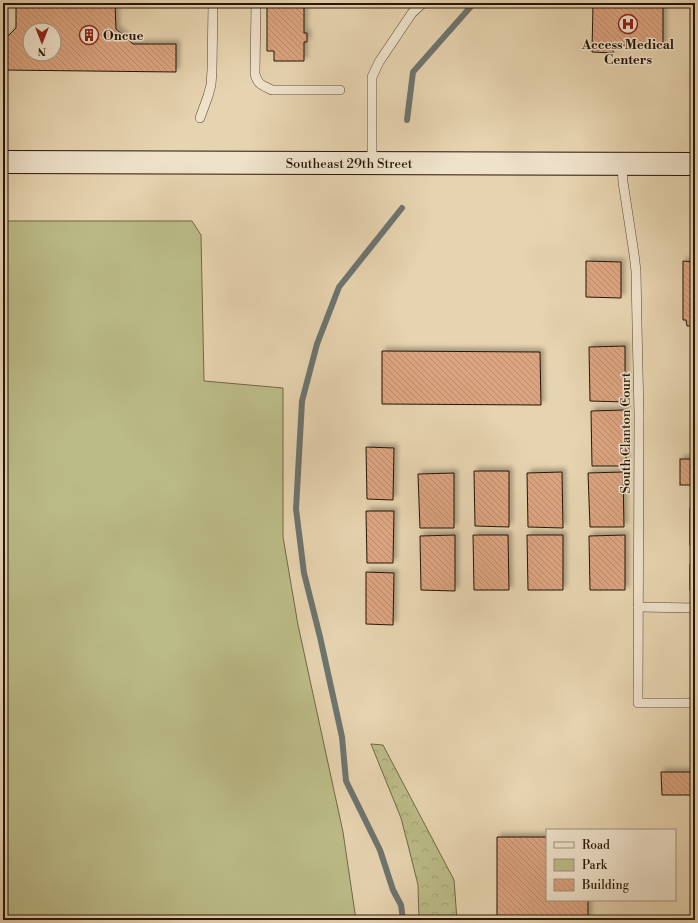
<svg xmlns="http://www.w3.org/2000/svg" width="698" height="923" viewBox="0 0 698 923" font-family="'Libre Bodoni',serif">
	<defs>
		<pattern id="forest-crowns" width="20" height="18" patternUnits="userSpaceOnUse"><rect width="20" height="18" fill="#bbbb87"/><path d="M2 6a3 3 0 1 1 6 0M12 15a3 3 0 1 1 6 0" fill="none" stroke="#a1a073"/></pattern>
		<pattern id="building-back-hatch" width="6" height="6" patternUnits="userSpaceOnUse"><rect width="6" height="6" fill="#dba480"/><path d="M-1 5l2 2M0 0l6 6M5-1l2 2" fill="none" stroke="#bc8c6d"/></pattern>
		<filter id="shadow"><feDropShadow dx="3.5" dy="-3.5" stdDeviation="2" flood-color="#0004"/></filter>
	</defs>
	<rect width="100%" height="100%" fill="#e6d3af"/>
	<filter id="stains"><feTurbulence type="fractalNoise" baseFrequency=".005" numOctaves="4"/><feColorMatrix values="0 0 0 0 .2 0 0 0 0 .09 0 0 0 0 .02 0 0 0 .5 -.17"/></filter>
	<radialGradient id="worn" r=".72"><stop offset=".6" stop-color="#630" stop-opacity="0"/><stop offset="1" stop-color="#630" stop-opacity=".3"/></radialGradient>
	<path fill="#bbbb87" stroke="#706846" d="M3,221H192L201,235L204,381L283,388V537L298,625L343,832L356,920H3Z"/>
	<path fill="url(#forest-crowns)" stroke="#706846" d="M371,744L383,745L454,880L457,920H419L418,885L408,845L401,818Z"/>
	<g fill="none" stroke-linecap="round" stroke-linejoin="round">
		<g stroke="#6d746f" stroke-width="6">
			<path d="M407,120L413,72L474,3"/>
			<path d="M402,208L339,287L317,344L302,401L296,509L304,573L320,637L342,737L346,781L380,850L393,890L401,905L403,920"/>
		</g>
	</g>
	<g fill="url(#building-back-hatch)" stroke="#261504" fill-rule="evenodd" filter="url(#shadow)">
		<path d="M16,3H115L116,29L133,44H176V72L3,70V41L16,28ZM30,30H54V54H30Z"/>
		<path d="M267,3H304V33H307V42H304V61H274V51H267Z"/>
		<path d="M593,3H663V46L613,45V53L592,52Z"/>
		<path d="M586,261L621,262V298L586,297Z"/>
		<path d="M683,261L695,262V326H687L686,320H683Z"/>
		<path d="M625,346V402L590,401L589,347Z"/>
		<path d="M382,351L540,352L541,405L382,404Z"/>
		<path d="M626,410V466H592L591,411Z"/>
		<path d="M366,447L394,448L393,500L367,499Z"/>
		<rect x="680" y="459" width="15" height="26"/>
		<path d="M474,471H509V527L475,526Z"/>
		<path d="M562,472L563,528L528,527L527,473Z"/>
		<path d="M623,472L624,527H590L588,473Z"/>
		<path d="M454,473V528H420L418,474Z"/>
		<rect x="690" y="508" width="5" height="37"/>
		<path d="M366,511H394L393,563H367Z"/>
		<path d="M455,535V591L421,590L420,536Z"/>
		<path d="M473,535H508L509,590H474Z"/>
		<path d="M527,535H563V590H528Z"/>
		<path d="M625,535V590H590L589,536Z"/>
		<rect x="690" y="565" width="5" height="25"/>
		<path d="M366,572L394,573L393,625L366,624Z"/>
		<path d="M661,772H695V795H662Z"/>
		<path d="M497,837H547V900H588V920H497Z"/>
	</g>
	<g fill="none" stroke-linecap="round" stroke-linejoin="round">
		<g stroke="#56442f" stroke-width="10">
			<g id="service">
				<path d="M256,3L255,74C258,85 262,85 272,90H340"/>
				<path d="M200,118L208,96L211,85L212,70L213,3"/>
				<path d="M372,163V77L379,62L412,13L423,3"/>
				<path d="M622,164L623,182L634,254L636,271L637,324L639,415L638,703H695"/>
				<path d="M638,607L695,608"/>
			</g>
		</g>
		<g stroke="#261504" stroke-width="24">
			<path id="secondary" d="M3,162L695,164"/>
		</g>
		<use href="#service" stroke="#efe2cb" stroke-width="9"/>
		<use href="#secondary" stroke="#efe2cb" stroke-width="22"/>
	</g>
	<defs>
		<g id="hospital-ring" transform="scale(1)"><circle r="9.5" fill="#efe2cb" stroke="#8f2418" stroke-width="1.5"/><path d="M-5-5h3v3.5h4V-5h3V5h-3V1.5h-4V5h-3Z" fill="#8f2418"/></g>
		<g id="building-ring" transform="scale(1)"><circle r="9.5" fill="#efe2cb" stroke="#8f2418" stroke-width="1.5"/><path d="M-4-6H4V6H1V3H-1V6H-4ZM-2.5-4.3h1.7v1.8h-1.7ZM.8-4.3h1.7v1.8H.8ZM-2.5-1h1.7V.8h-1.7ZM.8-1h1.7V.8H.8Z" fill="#8f2418"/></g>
	</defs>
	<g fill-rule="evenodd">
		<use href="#hospital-ring" x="628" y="24"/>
		<use href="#building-ring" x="89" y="35"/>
	</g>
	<g text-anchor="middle" stroke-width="3" stroke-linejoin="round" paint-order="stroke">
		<g font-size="13" font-weight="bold" fill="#261504" stroke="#efe2cb" text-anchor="start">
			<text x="103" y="40">Oncue</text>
			<text x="628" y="49" text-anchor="middle">Access Medical<tspan x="628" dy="15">Centers</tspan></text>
		</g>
		<g font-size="13" fill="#261504" stroke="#efe2cb">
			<text x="349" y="168">Southeast 29th Street</text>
			<text transform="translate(625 433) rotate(-90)" y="5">South Clanton Court</text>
		</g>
	</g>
	<rect width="698" height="923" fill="none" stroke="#e6d3af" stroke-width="16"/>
	<rect x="4" y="4" width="690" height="915" fill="none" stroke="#261504" stroke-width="2"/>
	<rect x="8" y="8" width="682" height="907" fill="none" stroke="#261504"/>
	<rect x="546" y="829" width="130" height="72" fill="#efe2cb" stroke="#9f907b"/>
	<rect x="554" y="842" width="20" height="6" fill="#efe2cb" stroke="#9f907b"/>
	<text x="582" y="849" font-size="12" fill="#261504">Road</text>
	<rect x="554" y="859" width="20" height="12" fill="#bbbb87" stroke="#9f907b"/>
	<text x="582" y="869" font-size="12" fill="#261504">Park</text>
	<rect x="554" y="879" width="20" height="12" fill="url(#building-back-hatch)" stroke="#9f907b"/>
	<text x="582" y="889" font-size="12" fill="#261504">Building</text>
	<g transform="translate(42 42) rotate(180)"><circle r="19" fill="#efe2cb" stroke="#9f907b"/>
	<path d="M0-3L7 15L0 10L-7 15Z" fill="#8f2418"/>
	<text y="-6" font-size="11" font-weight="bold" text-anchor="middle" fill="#261504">N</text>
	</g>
	<rect width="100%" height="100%" filter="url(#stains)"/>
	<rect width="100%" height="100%" fill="url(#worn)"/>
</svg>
